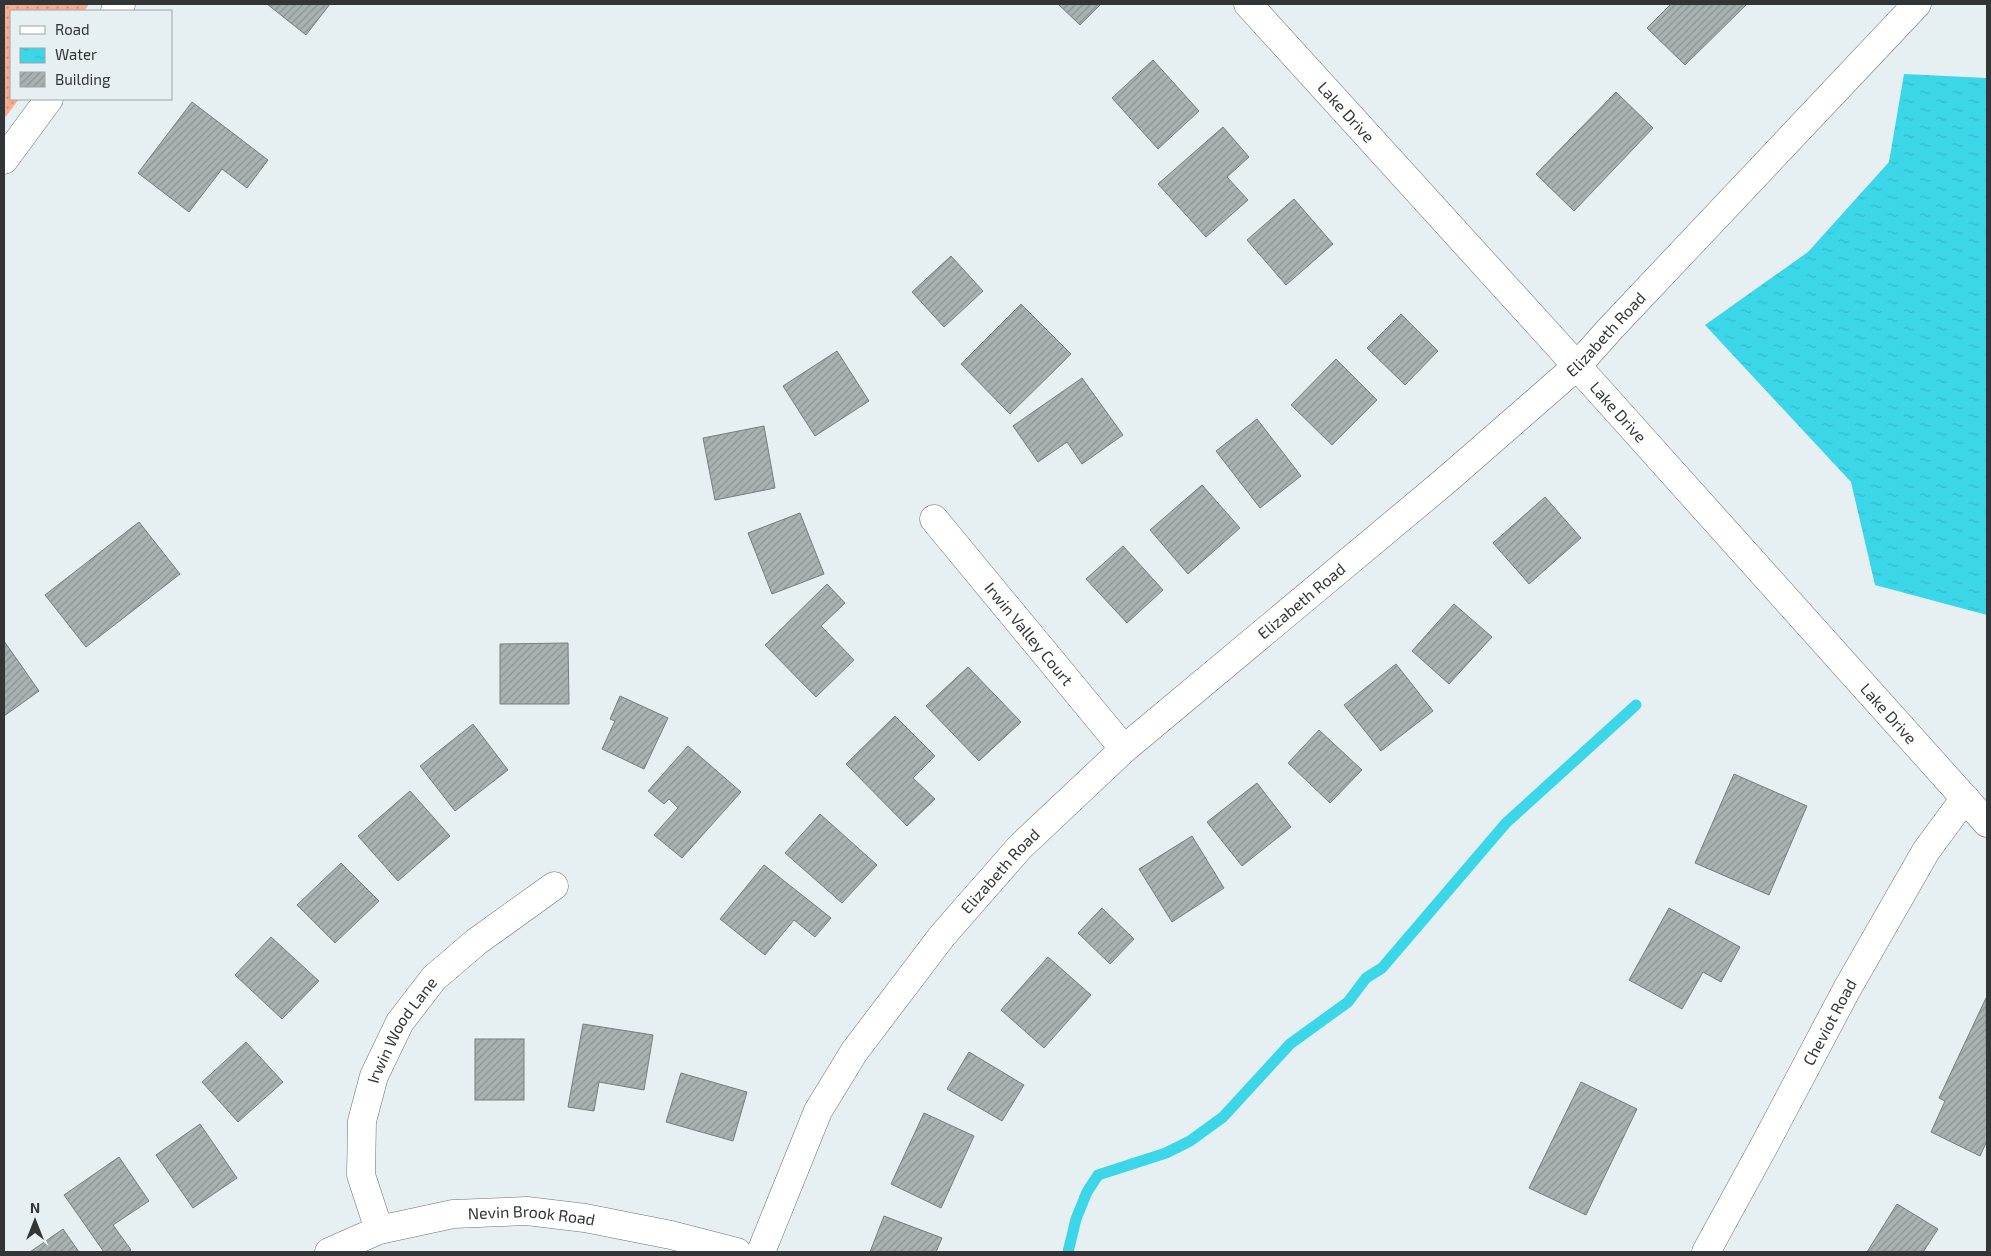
<svg xmlns="http://www.w3.org/2000/svg" width="1991" height="1256" viewBox="0 0 1991 1256" font-family="'Exo 2',sans-serif">
	<defs>
		<pattern id="park-dots" width="8" height="8" patternUnits="userSpaceOnUse" patternTransform="scale(1.25)"><rect width="8" height="8" fill="#f9ac90"/><path d="M2 2h.1M6 6h.1" fill="none" stroke="#ca8d76" stroke-width="1.8" stroke-linecap="round"/></pattern>
		<pattern id="water-ripples" width="26" height="14" patternUnits="userSpaceOnUse" patternTransform="scale(1.25)"><rect width="26" height="14" fill="#3bd7e9"/><path d="M2 4q2-2 4 0t4 0M15 11q2-2 4 0t4 0" fill="none" stroke="#34b9c8"/></pattern>
		<pattern id="building-hatch" width="6" height="6" patternUnits="userSpaceOnUse" patternTransform="scale(1.25)"><rect width="6" height="6" fill="#a9b2b3"/><path d="M-1 1l2-2M0 6l6-6M5 7l2-2" fill="none" stroke="#8a9292"/></pattern>
	</defs>
	<rect width="100%" height="100%" fill="#e6eff1"/>
	<path fill="url(#park-dots)" d="M4,4H89L84,11H11V99H19L4,119Z"/>
	<path fill="url(#water-ripples)" d="M1904,74L1987,78V615L1875,585L1851,482L1705,325L1808,252L1889,162Z"/>
	<g fill="none" stroke-linecap="round" stroke-linejoin="round">
		<path stroke="#3bd7e9" stroke-width="11" d="M1068,1252L1076,1219L1087,1192L1098,1175L1166,1153L1190,1141L1223,1117L1290,1044L1348,1002L1366,978L1382,968L1506,823L1636,705"/>
	</g>
	<g fill="url(#building-hatch)" stroke="#767e7f">
		<path d="M267,4H330L306,35Z"/>
		<path d="M1058,4H1101L1080,25Z"/>
		<path d="M1671,4H1747L1685,65L1647,28Z"/>
		<path d="M1153,60L1199,111L1158,149L1112,98Z"/>
		<path d="M1616,92L1653,128L1574,211L1536,174Z"/>
		<path d="M192,102L268,160L247,188L222,169L189,212L138,173Z"/>
		<path d="M1223,127L1249,157L1227,177L1248,200L1206,237L1158,184Z"/>
		<path d="M1294,199L1333,244L1286,285L1247,240Z"/>
		<path d="M951,256L983,291L944,327L912,292Z"/>
		<path d="M1021,304L1071,354L1010,414L961,364Z"/>
		<path d="M1401,314L1438,351L1405,385L1367,348Z"/>
		<path d="M837,351L869,401L815,436L783,386Z"/>
		<path d="M1336,359L1377,400L1332,445L1291,405Z"/>
		<path d="M1082,378L1123,435L1082,464L1067,442L1038,462L1013,426Z"/>
		<path d="M1257,419L1301,476L1260,508L1216,451Z"/>
		<path d="M764,426L775,488L715,500L703,438Z"/>
		<path d="M1202,485L1240,528L1188,574L1150,530Z"/>
		<path d="M1545,497L1581,538L1529,584L1493,543Z"/>
		<path d="M800,513L824,574L772,594L748,533Z"/>
		<path d="M139,522L180,574L86,647L45,595Z"/>
		<path d="M1123,546L1163,590L1127,623L1086,579Z"/>
		<path d="M827,584L845,603L821,626L854,660L816,697L765,645Z"/>
		<path d="M1454,604L1492,637L1449,684L1412,651Z"/>
		<path d="M4,641L39,691L4,716Z"/>
		<path d="M568,643L569,704H500V644Z"/>
		<path d="M1396,664L1433,711L1381,751L1344,705Z"/>
		<path d="M968,667L1021,722L979,761L926,706Z"/>
		<path d="M620,696L668,718L644,769L602,749L615,721L610,719Z"/>
		<path d="M895,716L935,756L913,778L935,799L907,826L846,764Z"/>
		<path d="M473,724L508,770L455,811L420,766Z"/>
		<path d="M1319,730L1362,770L1330,803L1288,763Z"/>
		<path d="M688,746L741,792L682,858L654,835L678,808L669,799L664,804L648,791Z"/>
		<path d="M1734,774L1807,806L1769,895L1695,863Z"/>
		<path d="M1257,783L1291,827L1242,866L1207,822Z"/>
		<path d="M410,791L450,836L398,881L358,836Z"/>
		<path d="M820,814L877,865L842,903L785,853Z"/>
		<path d="M1192,836L1224,888L1172,922L1139,869Z"/>
		<path d="M341,863L379,901L335,943L297,905Z"/>
		<path d="M764,865L831,918L815,937L794,920L765,955L720,919Z"/>
		<path d="M1102,908L1134,939L1110,964L1078,933Z"/>
		<path d="M1669,908L1740,947L1721,982L1703,972L1682,1009L1629,980Z"/>
		<path d="M271,937L319,981L282,1019L235,975Z"/>
		<path d="M1048,957L1091,995L1044,1048L1001,1010Z"/>
		<path d="M1986,998L1987,1141L1980,1156L1931,1132L1945,1101L1939,1098Z"/>
		<path d="M583,1024L653,1035L644,1090L599,1082L594,1111L568,1107Z"/>
		<rect x="475" y="1039" width="49" height="61"/>
		<path d="M246,1042L283,1082L238,1122L202,1082Z"/>
		<path d="M969,1052L1024,1085L1002,1121L947,1089Z"/>
		<path d="M681,1073L747,1092L733,1141L666,1122Z"/>
		<path d="M1581,1082L1637,1109L1586,1215L1529,1188Z"/>
		<path d="M924,1113L974,1136L941,1208L891,1184Z"/>
		<path d="M200,1124L237,1178L193,1208L156,1155Z"/>
		<path d="M119,1157L149,1201L113,1225L131,1250L128,1252H104L64,1195Z"/>
		<path d="M1897,1204L1938,1229L1923,1252H1867Z"/>
		<path d="M884,1216L942,1238L936,1252H870Z"/>
		<path d="M63,1229L79,1252H30Z"/>
	</g>
	<g fill="none" stroke-linecap="round" stroke-linejoin="round">
		<g stroke="#6a7273" stroke-width="29">
			<g id="minor">
				<path id="s1" d="M1248,4L1577,366L1987,823"/>
				<path id="s2" d="M934,519L1124,749"/>
				<path id="s3" d="M379,1230L361,1175L362,1121L374,1076L400,1022L434,978L476,942L554,886"/>
				<path id="s4" d="M329,1252L379,1230L453,1214L527,1211L585,1218L671,1235L737,1252"/>
				<path id="s5" d="M761,1252L818,1111L854,1052L942,936L1020,847L1124,749L1444,482L1577,366L1610,329L1917,4"/>
				<path id="s6" d="M1706,1252L1764,1146L1847,989L1926,851L1965,798"/>
			</g>
		</g>
		<g stroke="#6a7273" stroke-width="29">
			<g id="secondary">
				<path d="M115,11L121,4"/>
				<path d="M4,160L49,99"/>
			</g>
		</g>
		<use href="#minor" stroke="#fff" stroke-width="28"/>
		<use href="#secondary" stroke="#fff" stroke-width="28"/>
	</g>
	<g text-anchor="middle" stroke-width="4.5" stroke-linejoin="round" paint-order="stroke">
		<g font-size="16" fill="#313536" stroke="#e6eff1">
			<text dy="6" stroke="none"><textPath href="#s1" startOffset="146">Lake Drive</textPath></text>
			<text dy="6" stroke="none"><textPath href="#s5" startOffset="1264">Elizabeth Road</textPath></text>
			<text dy="6" stroke="none"><textPath href="#s1" startOffset="551">Lake Drive</textPath></text>
			<text dy="6" stroke="none"><textPath href="#s5" startOffset="859">Elizabeth Road</textPath></text>
			<text dy="6" stroke="none"><textPath href="#s2" startOffset="149">Irwin Valley Court</textPath></text>
			<text dy="6" stroke="none"><textPath href="#s1" startOffset="956">Lake Drive</textPath></text>
			<text dy="6" stroke="none"><textPath href="#s5" startOffset="454">Elizabeth Road</textPath></text>
			<text dy="6" stroke="none"><textPath href="#s6" startOffset="261">Cheviot Road</textPath></text>
			<text dy="6" stroke="none"><textPath href="#s3" startOffset="212">Irwin Wood Lane</textPath></text>
			<text dy="6" stroke="none"><textPath href="#s4" startOffset="209">Nevin Brook Road</textPath></text>
		</g>
	</g>
	<rect width="1991" height="1256" fill="none" stroke="#313536" stroke-width="10"/>
	<rect x="10" y="10" width="162" height="90" fill="#e6eff1" stroke="#9ea5a6"/>
	<rect x="20" y="26" width="25" height="8" fill="#ffffff" stroke="#9ea5a6"/>
	<text x="55" y="35" font-size="15" fill="#313536">Road</text>
	<rect x="20" y="48" width="25" height="15" fill="url(#water-ripples)" stroke="#9ea5a6"/>
	<text x="55" y="60" font-size="15" fill="#313536">Water</text>
	<rect x="20" y="72" width="25" height="15" fill="url(#building-hatch)" stroke="#9ea5a6"/>
	<text x="55" y="85" font-size="15" fill="#313536">Building</text>
	<g transform="translate(35 1221)" stroke="#e6eff1" stroke-width="4" paint-order="stroke">
	<path d="M0-4L9 19L0 12L-9 19Z" fill="#313536"/>
	<text y="-8" font-size="14" font-weight="bold" text-anchor="middle" fill="#313536">N</text>
	</g>
</svg>
